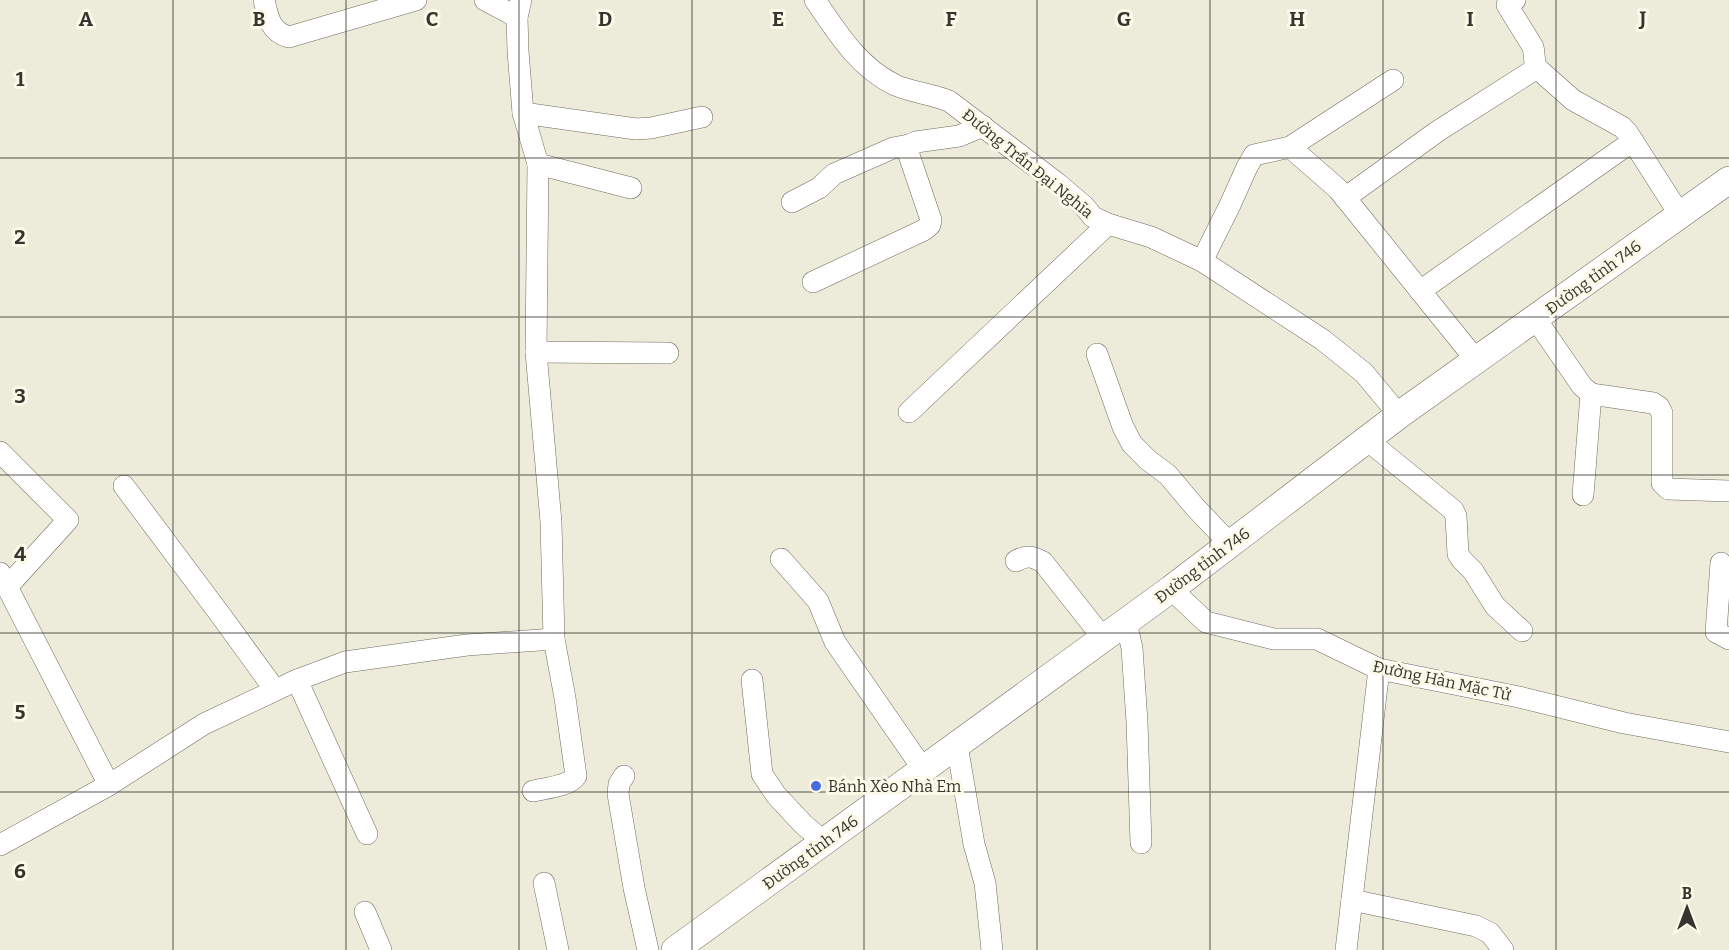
<svg xmlns="http://www.w3.org/2000/svg" width="1729" height="950" viewBox="0 0 1729 950" font-family="Bitter,serif">
	<rect width="100%" height="100%" fill="#edecda"/>
	<g fill="none" stroke-linecap="round" stroke-linejoin="round">
		<g stroke="#6e6c5d" stroke-width="22">
			<g id="minor">
				<path d="M264,0C268,17 270,32 289,37L416,0"/>
				<path d="M485,0L517,17"/>
				<path d="M521,0L517,17L518,51L523,113L538,164L631,188"/>
				<path d="M815,0C837,32 858,67 895,85C911,92 931,94 949,101L1057,183L1084,206L1093,217L1108,224L1151,237L1202,261L1323,340L1364,373L1399,415"/>
				<path d="M1515,0L1507,5L1533,47C1535,54 1533,61 1537,68L1573,100L1622,127L1627,132L1680,215"/>
				<path d="M523,113L636,129L651,128L702,117"/>
				<path d="M1290,147L1338,189L1476,360"/>
				<path d="M1345,198L1438,131L1537,68"/>
				<path d="M792,202L819,188L834,174L893,148L909,145L916,142L959,136L983,126"/>
				<path d="M1202,261L1230,205L1247,167L1254,155L1290,147L1393,80"/>
				<path d="M813,282L924,230L930,225L931,220L909,155V145"/>
				<path d="M1420,291L1633,141"/>
				<path d="M1535,318L1582,386L1591,394L1653,403L1659,407L1662,413V483L1668,489L1729,491"/>
				<path d="M536,352L668,353"/>
				<path d="M1097,354L1123,427L1132,444L1148,460L1168,475L1194,506L1230,544"/>
				<path d="M909,412L1108,224"/>
				<path d="M1367,440L1453,510L1456,516L1458,554L1462,560L1473,571L1495,606L1522,631"/>
				<path d="M0,452L68,520L7,587"/>
				<path d="M124,486L222,617L275,690"/>
				<path d="M1583,495L1591,394"/>
				<path d="M781,559L818,601L835,642L923,769"/>
				<path d="M1016,561C1026,555 1032,556 1043,562L1103,638"/>
				<path d="M1721,563L1716,632L1729,639"/>
				<path d="M0,573L109,785L0,845"/>
				<path d="M1171,589L1206,622L1274,639H1317L1379,669L1519,697L1624,723L1729,742"/>
				<path d="M1126,622L1132,648L1137,722L1141,843"/>
				<path d="M297,680L367,834"/>
				<path d="M752,680L762,774L776,795L803,824L824,842"/>
				<path d="M957,745L974,844L985,883L992,950"/>
				<path d="M624,776L619,784L618,794L634,888L648,950"/>
				<path d="M109,785L204,724L297,680L345,662L467,645L554,639"/>
				<path d="M533,791C545,788 568,787 576,776L565,698L554,639L551,522L536,352L538,164"/>
				<path d="M544,883L558,950"/>
				<path d="M1352,900L1476,926L1490,933L1503,950"/>
				<path d="M365,912L381,950"/>
				<path d="M1346,950L1379,669"/>
			</g>
		</g>
		<g stroke="#6e6c5d" stroke-width="28">
			<path id="major" d="M675,950L1171,589L1399,415L1729,180"/>
		</g>
		<use href="#minor" stroke="#fff" stroke-width="21"/>
		<use href="#major" stroke="#fff" stroke-width="27"/>
	</g>
	<path fill="none" stroke="#35342e" stroke-width="1.5" stroke-opacity="0.55" d="M173,0V950M346,0V950M519,0V950M692,0V950M864,0V950M1037,0V950M1210,0V950M1383,0V950M1556,0V950M0,158H1729M0,317H1729M0,475H1729M0,633H1729M0,792H1729"/>
	<circle fill="#466cde" stroke="#fbf9e7" stroke-width="2" cx="816" cy="786" r="6"/>
	<g text-anchor="middle" stroke-width="6" stroke-linejoin="round" paint-order="stroke">
		<g font-size="16" fill="#35342e" stroke="#fbf9e7">
			<text transform="translate(1028 163) rotate(39)" y="6">Đường Trần Đại Nghĩa</text>
			<text transform="translate(1593 277) rotate(-36)" y="6">Đường tỉnh 746</text>
			<text transform="translate(1202 565) rotate(-37)" y="6">Đường tỉnh 746</text>
			<text transform="translate(1442 680) rotate(12)" y="6">Đường Hàn Mặc Tử</text>
			<text transform="translate(810 852) rotate(-36)" y="6">Đường tỉnh 746</text>
		</g>
		<g font-size="16" fill="#35342e" stroke="#fbf9e7" text-anchor="start">
			<text x="828" y="792">Bánh Xèo Nhà Em</text>
		</g>
	</g>
	<g font-size="20" text-anchor="middle" font-weight="bold" fill="#35342e" stroke="#fbf9e7" stroke-width="6" stroke-linejoin="round" paint-order="stroke">
		<text x="86" y="26">A</text>
		<text x="259" y="26">B</text>
		<text x="432" y="26">C</text>
		<text x="605" y="26">D</text>
		<text x="778" y="26">E</text>
		<text x="951" y="26">F</text>
		<text x="1124" y="26">G</text>
		<text x="1297" y="26">H</text>
		<text x="1470" y="26">I</text>
		<text x="1643" y="26">J</text>
		<text x="20" y="86">1</text>
		<text x="20" y="244">2</text>
		<text x="20" y="403">3</text>
		<text x="20" y="561">4</text>
		<text x="20" y="719">5</text>
		<text x="20" y="878">6</text>
	</g>
	<g transform="translate(1687 908)" stroke="#fbf9e7" stroke-width="4.5" paint-order="stroke">
	<path d="M0-4.5L10 22L0 15L-10 22Z" fill="#35342e"/>
	<text y="-9" font-size="16" font-weight="bold" text-anchor="middle" fill="#35342e">B</text>
	</g>
</svg>
